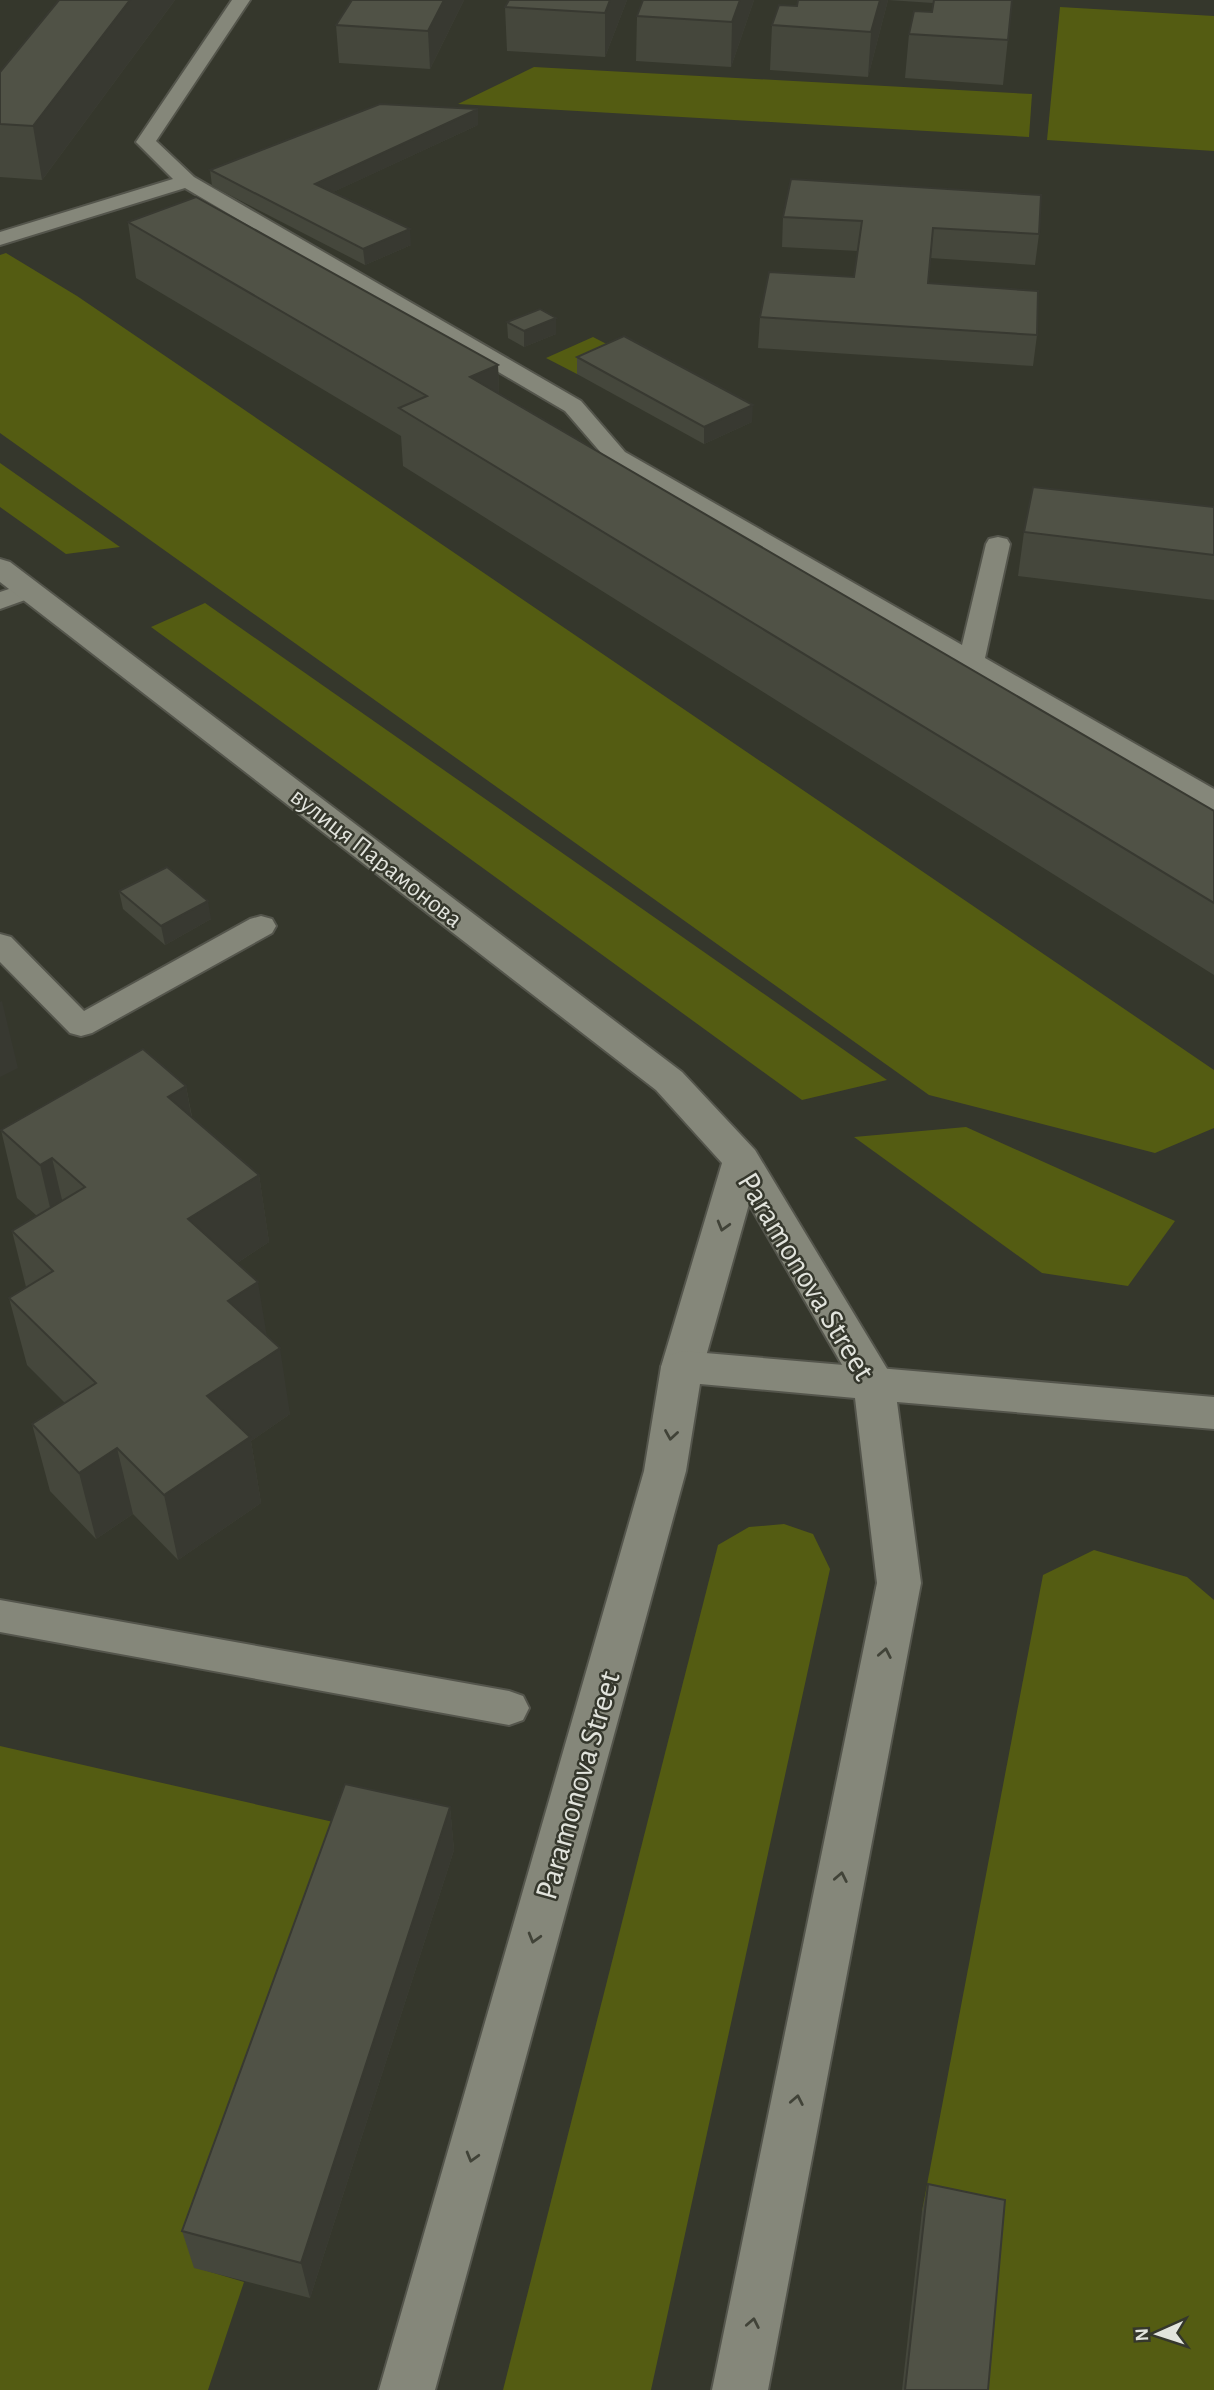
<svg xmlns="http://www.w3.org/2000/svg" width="1214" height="2390" viewBox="0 0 1214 2390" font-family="'Alegreya Sans',sans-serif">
	<rect width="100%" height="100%" fill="#35372c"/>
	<g fill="#545c12">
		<path d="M1060,7L1214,16V151L1047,140Z"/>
		<path d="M534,67L1032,94L1029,137L458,104Z"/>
		<path d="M6,253L77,296L1214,1070V1128L1155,1153L929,1095L0,433V255Z"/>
		<path d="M593,337L624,353L577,374L546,358Z"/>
		<path d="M0,463L120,547L66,554L0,507Z"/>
		<path d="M205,603L887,1080L802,1100L151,627Z"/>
		<path d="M966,1127L1175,1221L1128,1286L1042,1273L854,1137Z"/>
		<path d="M784,1524L813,1534L830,1569L651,2390H503L718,1545L749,1527Z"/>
		<path d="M1094,1550L1187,1577L1214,1600V2390H982L922,2211L1043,1575Z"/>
		<path d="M0,1746L351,1826L194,2267L244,2282L208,2390H0Z"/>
	</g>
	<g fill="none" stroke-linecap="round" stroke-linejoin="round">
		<g stroke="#54554c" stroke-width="4">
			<g id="lane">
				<path d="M232,0H250L156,141L194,177L581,401L625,452L962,645L986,544L989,539L998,537L1007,539L1010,544L985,658L1214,789V810L1204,807L609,462L565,411L185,188L0,245V232L173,179L136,142Z"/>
				<path d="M30,582L39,585L43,590L39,595L0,609V592Z"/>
				<path d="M261,916L272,919L276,926L272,933L92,1033L81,1036L70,1033L0,962V934L11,937L84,1011L250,919Z"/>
				<path d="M0,1600L509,1691L523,1696L529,1708L523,1720L509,1725L0,1632Z"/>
			</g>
		</g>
		<g stroke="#54554c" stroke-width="4">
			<path id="street" d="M0,559L10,562L682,1072L755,1150L889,1372L895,1383L889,1394L874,1399L859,1394L749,1204L703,1367L697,1378L682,1383L667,1378L661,1367L722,1163L656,1090L0,582Z"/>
		</g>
		<g stroke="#54554c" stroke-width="4">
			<path id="secondary" d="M682,1351L1214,1397V1429L897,1402L921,1583L768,2390H712L877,1583L855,1398L700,1384L686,1471L435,2390H379L644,1471L661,1367L667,1356Z"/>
		</g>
		<use href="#lane" fill="#85877a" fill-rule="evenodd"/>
		<use href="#street" fill="#85877a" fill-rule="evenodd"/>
		<use href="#secondary" fill="#85877a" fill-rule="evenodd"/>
	</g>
	<g fill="#45473c">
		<path d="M59,0H175L42,180L0,177V72Z"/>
		<path d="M464,0L430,69L339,63L336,25Z"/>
		<path d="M509,0H627L605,57L507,51L505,7Z"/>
		<path d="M754,0L731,67L636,61L637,16Z"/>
		<path d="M798,0H1012L1003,85L905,78L909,34L932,12L933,3L888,0L868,77L770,70L772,25L797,6Z"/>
		<path d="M478,125L333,192L411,245L365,265L212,186L210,170Z"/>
		<path d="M791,179L1039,234L1035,265L930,258L928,283L1037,335L1033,366L758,348L760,317L854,277L858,251L782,247L783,217Z"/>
		<path d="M128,222L498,365L499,394L1214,811V975L403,466L401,436L136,278Z"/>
		<path d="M556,318V334L524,347L508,338L507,322Z"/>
		<path d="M577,357L752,422L704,444L577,374Z"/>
		<path d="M1214,507V600L1018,576L1024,532Z"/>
		<path d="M119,891L211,919L165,945L123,909Z"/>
		<path d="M186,1086L192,1117L259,1175L269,1242L237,1263L267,1336L290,1414L251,1441L261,1503L178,1560L133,1514L96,1539L50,1491L32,1424L65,1403L27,1365L9,1298L26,1287L12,1231L37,1216L17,1198L1,1130Z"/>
		<path d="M450,1807L454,1850L310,2298L194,2268L182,2231Z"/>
		<path d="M928,2184L988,2390H902L922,2211Z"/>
	</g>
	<g fill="#383931">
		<path d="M130,0H175L42,180L33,126Z"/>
		<path d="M444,0H464L430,69L428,31Z"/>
		<path d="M610,0H627L605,57V13Z"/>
		<path d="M740,0H754L731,67L732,22Z"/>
		<path d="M880,0H888L868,77L871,32Z"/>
		<path d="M478,109V125L316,200L315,184Z"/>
		<path d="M410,229L411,245L365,265L363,249Z"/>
		<path d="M556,318V334L524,347V331Z"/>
		<path d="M498,365L500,423L470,377Z"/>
		<path d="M753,405L752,422L704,444V427Z"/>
		<path d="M208,901L211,919L165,945L161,926Z"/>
		<path d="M2,1001L18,1068L0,1077V1002Z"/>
		<path d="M186,1086L198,1153L168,1097Z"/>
		<path d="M52,1158L68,1225L56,1233L40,1165Z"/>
		<path d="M259,1175L269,1242L200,1287L188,1219Z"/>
		<path d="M258,1282L269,1349L228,1301Z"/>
		<path d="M280,1348L290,1414L251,1441L261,1503L178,1560L164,1495L207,1396Z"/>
		<path d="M117,1448L133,1514L96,1539L79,1473Z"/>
		<path d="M450,1807L454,1850L310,2298L301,2263Z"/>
	</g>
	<g fill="#505246" stroke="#383931" stroke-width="2">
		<path d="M59,0H130L33,126L0,124V72Z"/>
		<path d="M352,0H444L428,31L336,25Z"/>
		<path d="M509,0H610L605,13L505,7Z"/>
		<path d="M643,0H740L732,22L637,16Z"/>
		<path d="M798,0H880L871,32L772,25L779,5L797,6Z"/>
		<path d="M934,0H1012L1008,40L909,34L914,11L932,12Z"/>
		<path d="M380,104L478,109L315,184L410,229L363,249L210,170Z"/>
		<path d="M791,179L1041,195L1039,234L933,228L928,283L1038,291L1037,335L760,317L769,272L854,277L862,221L783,217Z"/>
		<path d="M196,197L498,365L470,377L1214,811V903L399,408L427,396L128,222Z"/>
		<path d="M540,309L556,318L524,331L507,322Z"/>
		<path d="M624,336L753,405L704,427L577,357Z"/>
		<path d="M1033,487L1214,507V555L1024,532Z"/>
		<path d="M167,867L208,901L161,926L119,891Z"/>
		<path d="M143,1049L186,1086L168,1097L259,1175L188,1219L258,1282L228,1301L280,1348L207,1396L250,1437L164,1495L117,1448L79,1473L32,1424L96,1383L9,1298L53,1271L12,1231L85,1187L52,1158L40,1165L1,1130Z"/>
		<path d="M345,1784L450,1807L301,2263L182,2231Z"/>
		<path d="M928,2184L1005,2200L988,2390H905Z"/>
	</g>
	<defs><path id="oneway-chevron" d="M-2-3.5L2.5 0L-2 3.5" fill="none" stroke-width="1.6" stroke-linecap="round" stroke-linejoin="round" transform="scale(1.75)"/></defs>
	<g stroke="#414338">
		<use href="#oneway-chevron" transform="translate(723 1226) rotate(106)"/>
		<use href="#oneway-chevron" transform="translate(671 1435) rotate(99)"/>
		<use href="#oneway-chevron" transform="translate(885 1653) rotate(-79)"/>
		<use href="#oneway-chevron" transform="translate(841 1877) rotate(-79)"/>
		<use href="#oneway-chevron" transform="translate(534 1938) rotate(106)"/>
		<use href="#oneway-chevron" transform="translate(797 2100) rotate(-79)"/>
		<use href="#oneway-chevron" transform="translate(472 2157) rotate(106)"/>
		<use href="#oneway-chevron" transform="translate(753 2323) rotate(-79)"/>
	</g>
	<g text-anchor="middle" stroke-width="5" stroke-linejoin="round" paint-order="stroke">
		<g font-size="26" fill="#e2e4dd" stroke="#35372c">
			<text transform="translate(377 857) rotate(38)" y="9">вулиця Парамонова</text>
		</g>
		<g font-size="32" fill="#e2e4dd" stroke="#35372c">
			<text transform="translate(807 1276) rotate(59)" y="11">Paramonova Street</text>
			<text transform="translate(577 1785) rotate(-74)" y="11">Paramonova Street</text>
		</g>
	</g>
	<g transform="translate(1158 2334) rotate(267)" stroke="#35372c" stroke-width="5" paint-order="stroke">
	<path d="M0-5L12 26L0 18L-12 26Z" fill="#e2e4dd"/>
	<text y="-10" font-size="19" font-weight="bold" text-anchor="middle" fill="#e2e4dd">N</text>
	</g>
</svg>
